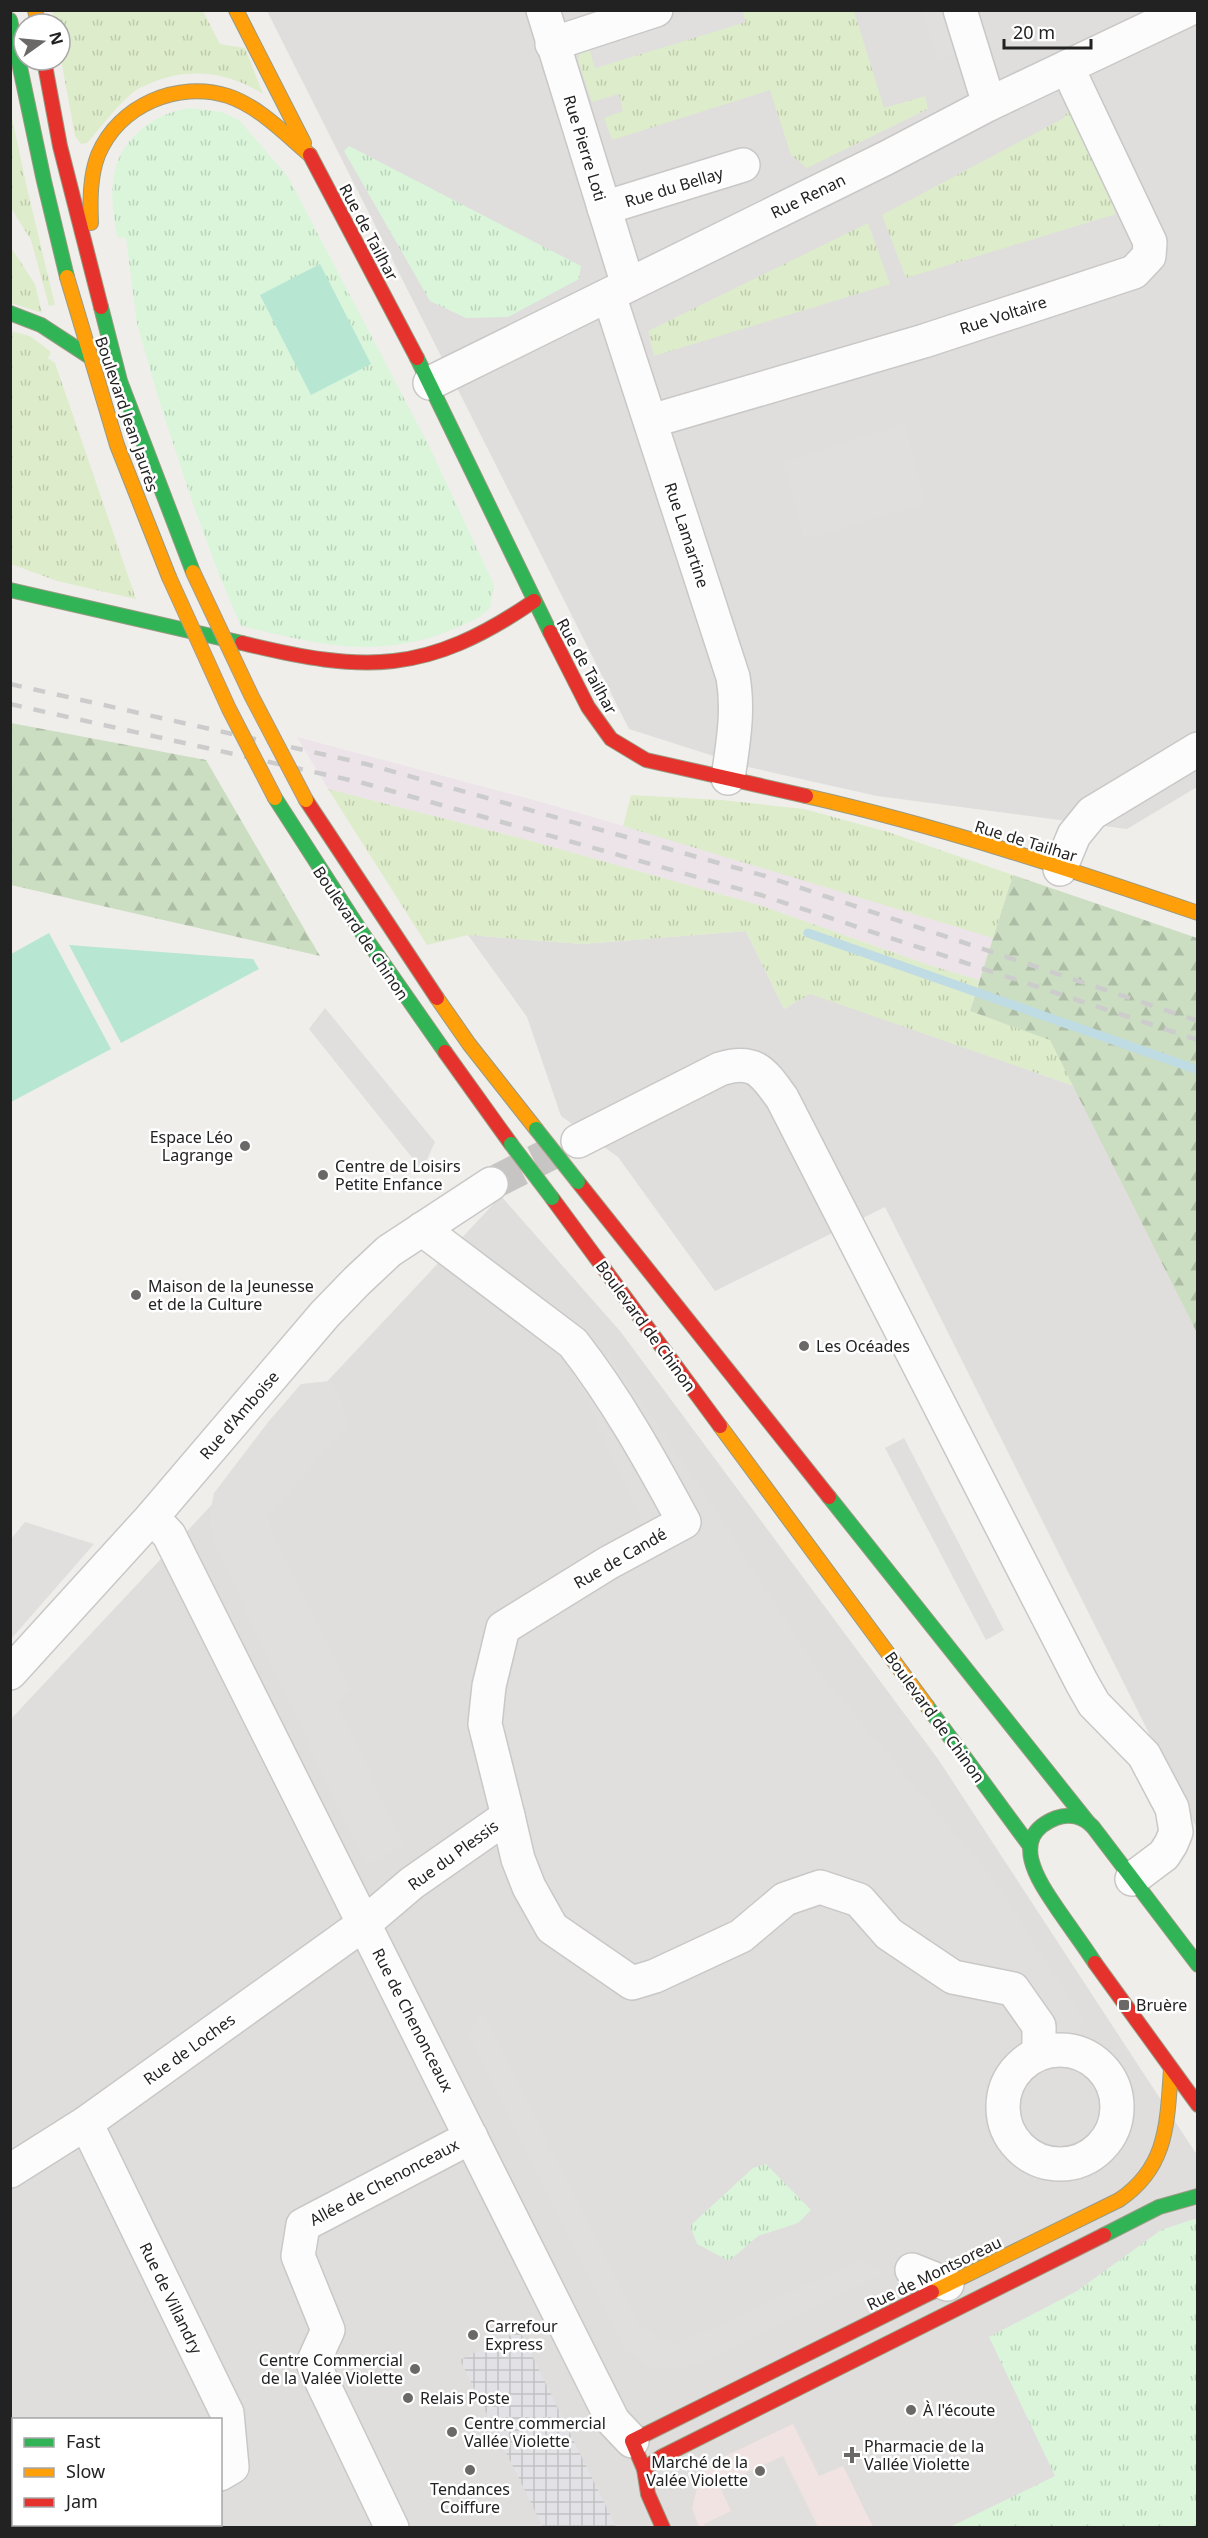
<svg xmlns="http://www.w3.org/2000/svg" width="1208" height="2538" viewBox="0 0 1208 2538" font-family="'Noto Sans',sans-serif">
	<defs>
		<pattern id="grass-tufts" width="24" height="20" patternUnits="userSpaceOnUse" patternTransform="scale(1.5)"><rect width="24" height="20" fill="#ddeccb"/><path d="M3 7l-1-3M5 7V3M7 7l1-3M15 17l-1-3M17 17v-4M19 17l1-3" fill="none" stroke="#bdcaae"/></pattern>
		<pattern id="forest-firs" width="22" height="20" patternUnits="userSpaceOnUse" patternTransform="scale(1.5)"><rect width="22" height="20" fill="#cbdec1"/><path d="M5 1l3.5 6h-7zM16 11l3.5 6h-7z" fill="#aebea6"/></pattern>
		<pattern id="park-tufts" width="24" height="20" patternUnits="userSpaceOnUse" patternTransform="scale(1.5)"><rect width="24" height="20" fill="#daf5da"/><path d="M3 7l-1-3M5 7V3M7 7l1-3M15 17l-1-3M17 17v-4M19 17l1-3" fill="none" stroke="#bbd2bb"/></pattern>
		<pattern id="plaza-grid" width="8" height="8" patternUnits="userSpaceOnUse" patternTransform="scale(1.5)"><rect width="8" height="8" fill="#e2e1e5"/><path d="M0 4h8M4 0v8" fill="none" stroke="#c2c1c4"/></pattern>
	</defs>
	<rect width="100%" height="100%" fill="#f0eeeb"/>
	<g fill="#dfdedc" fill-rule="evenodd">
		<path d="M267,11H1197V787L1127,829L877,796L748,767L629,729Z"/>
		<path d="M746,931L784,1009L810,993L1074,1086L1197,1333V1829L885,1207L715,1291L618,1157L561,1116L527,1017L468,935L583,944Z"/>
		<path d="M501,1196L620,1331L938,1759L1197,2155V2527H11L10,1720ZM14,2420H220V2524H14Z"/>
	</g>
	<path fill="#f1e3e1" d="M793,2424L819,2476L843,2466L873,2527H699L692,2508L698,2485L708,2464Z"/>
	<path fill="#ede4e9" d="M297,737L541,802L767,868L939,920L1197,1003L979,980L929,965L759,905L531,841L328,789Z"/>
	<g fill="url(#grass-tufts)">
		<path d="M52,11H203L220,44L245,48L263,94C228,72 189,67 151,83C144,86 136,89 131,94C115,108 101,127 87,143L81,144L75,136L60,54V24H55Z"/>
		<path d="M742,11H854L884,108L925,96L928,109L807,168L791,155L770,90L612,140L604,118L623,111L619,94L592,102L578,60L580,49L588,44L595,68L745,22Z"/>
		<path d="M1074,97L1116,214L906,278L882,215L1064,118Z"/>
		<path d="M10,108L27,188L55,305L49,306L31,240L11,208Z"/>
		<path d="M868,223L890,284L654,356L648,331Z"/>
		<path d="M10,246L35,284L42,313L11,303Z"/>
		<path d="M11,331L30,336L51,352L48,358L55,363L136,599L57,581L11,564Z"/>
		<path d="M328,789L531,841L759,905L929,965L979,980L970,1011L1050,1039L1074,1086L810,994L784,1009L746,931L583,944L468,935L427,945Z"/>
		<path d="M631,795L722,800L804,809L888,832L1013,875L993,938L623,826Z"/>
	</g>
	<g fill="url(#forest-firs)">
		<path d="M11,723L206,760L320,956L11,885Z"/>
		<path d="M1013,875L1197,938V1333L1050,1040L970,1011Z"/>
	</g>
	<g fill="url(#park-tufts)">
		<path d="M190,108L222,112L239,120L288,177L429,446L494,585L490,608C477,621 462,625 446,632C371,660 315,643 241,626L218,572L194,507L161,407L137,324L126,238L117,237C114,219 111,201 113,182C116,142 152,113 190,108Z"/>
		<path d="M349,146L581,266L579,279L508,317L466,318L430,301L344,151Z"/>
		<path d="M766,2164L811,2210L798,2223L758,2236L729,2261L697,2244L690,2226L753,2168Z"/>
		<path d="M1197,2218V2527H950L1055,2476L989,2337L1077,2291L1161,2230Z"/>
	</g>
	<g fill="#b7e6d2">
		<path d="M320,264L371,364L311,395L260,295Z"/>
		<path d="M49,933L111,1049L11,1102V954Z"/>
		<path d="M69,945L253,959L259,969L121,1043Z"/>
	</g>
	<g fill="#e0dfde">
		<path d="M699,11H742L746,22L595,68L588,44Z"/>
		<path d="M922,11H946L959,52L937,59Z"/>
		<path d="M905,424L926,503L804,540L783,462Z"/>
		<path d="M325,1008L435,1142L422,1170L309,1029Z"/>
		<path d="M609,1354L717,1512L817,1670L998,1885L1084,2021L1072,2050H1053L1013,1989L953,1977L820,1887L655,1976L552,1928L489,1686L503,1628L652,1540L573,1374Z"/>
		<path d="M330,1381L342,1400L346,1427L269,1515L270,1526L351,1691L336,1701L404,1845L366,1866L211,1537L210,1515L214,1493L269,1421L301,1384Z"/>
		<path d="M904,1438L1004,1630L986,1640L885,1448Z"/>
		<path d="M25,1522L94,1544L11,1639V1539Z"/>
		<path d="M483,2014L638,2323L660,2339L678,2344L862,2259L886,2273L702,2362L678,2369L651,2367L623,2347L468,2033Z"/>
		<path d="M783,2456L818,2527H705L704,2524L731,2511L719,2485Z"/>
	</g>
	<path fill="url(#plaza-grid)" d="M520,2331L616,2527H543L460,2360Z"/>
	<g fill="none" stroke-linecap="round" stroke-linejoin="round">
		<path stroke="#bfdbe3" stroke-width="9" d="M808,933L1198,1070"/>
		<path stroke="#c7c5c3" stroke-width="33" stroke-dasharray="33 16" stroke-linecap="butt" d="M491,1184L552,1153"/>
		<g stroke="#c9c8c7" stroke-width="36">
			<g id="street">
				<path d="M543,10L628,285"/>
				<path d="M960,10L989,104"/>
				<path d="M552,44L656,10"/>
				<path d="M604,208L743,165"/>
				<path d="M609,295L733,677C739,711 733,744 728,778"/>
				<path d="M430,383L886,158L989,104L1187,10"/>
				<path d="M651,421L924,341L1134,272L1149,256L1150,242L1067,67"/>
				<path d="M1060,869L1074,835L1092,813L1198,749"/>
				<path d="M578,1141L720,1069C755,1058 763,1072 782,1098L1082,1683L1094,1704L1144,1755L1172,1808L1176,1832L1171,1844L1164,1855L1132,1879"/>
				<path d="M422,1229L573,1343C616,1398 651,1461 684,1522L608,1563L503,1628L489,1686L485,1724L508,1816"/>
				<path d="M152,1517L169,1535L613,2421L632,2441"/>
				<path d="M10,1673L152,1517L325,1314L357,1281L389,1251L491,1184"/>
				<circle cx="1060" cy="2107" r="57"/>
				<path d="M86,2123L227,2413L232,2467L220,2474"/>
				<path d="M10,2171L86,2123L365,1923L412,1883L508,1816L518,1859L529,1887L552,1928L632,1983L655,1976L741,1936L785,1899L820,1887L859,1900L889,1934L953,1977L1013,1989L1039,2026V2053"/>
				<path d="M912,2270L947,2284"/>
				<path d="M10,2495H14"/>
				<path d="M165,2524L167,2528"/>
				<path d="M392,2528L313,2363L328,2330L298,2256L303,2225L471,2137"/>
			</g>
		</g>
		<g stroke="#999a82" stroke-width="16">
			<g id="fast">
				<path d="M10,20L44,181L67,277"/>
				<path d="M101,307L120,381L193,572"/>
				<path d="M10,313L41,325L90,357"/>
				<path d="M417,358L550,632"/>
				<path d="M10,590L242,643"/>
				<path d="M275,798L360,930L445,1052"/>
				<path d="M829,1497L1087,1821"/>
				<path d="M927,1706L1030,1846"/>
				<path d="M1095,1963C1084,1946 1072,1930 1061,1914C1042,1886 1005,1838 1056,1818C1069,1813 1083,1816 1093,1827L1198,1965"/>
				<path d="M1104,2235L1159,2207L1198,2196"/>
			</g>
		</g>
		<g stroke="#999a82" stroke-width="16">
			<g id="slow">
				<path d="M35,10L38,24"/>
				<path d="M236,10L304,143"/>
				<path d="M91,223C90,200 90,176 98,155C119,105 178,80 228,96C260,107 285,134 310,155"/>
				<path d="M67,277L117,445L169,577"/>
				<path d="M806,796C939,826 1069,869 1198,913"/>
				<path d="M437,998L469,1044L536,1129"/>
				<path d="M720,1426L927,1706"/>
				<path d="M932,2292L1119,2200C1168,2167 1167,2123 1171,2069"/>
			</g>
		</g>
		<g stroke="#999a82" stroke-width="16">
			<g id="jam">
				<path d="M44,60L60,146L101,307"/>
				<path d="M310,155L417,358"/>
				<path d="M550,632L588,707L611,739L646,760L806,796"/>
				<path d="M242,643C365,673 426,675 534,601"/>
				<path d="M306,800L437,998"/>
				<path d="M445,1052L511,1144"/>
				<path d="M578,1182L829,1497"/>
				<path d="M552,1198L720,1426"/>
				<path d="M1095,1963L1198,2105"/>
				<path d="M644,2469L661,2457L1104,2235"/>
				<path d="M663,2528L648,2494L644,2469L632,2441L932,2292"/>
			</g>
		</g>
		<use href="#street" stroke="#fdfcfc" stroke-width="33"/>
		<use href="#fast" stroke="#30b455" stroke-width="14"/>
		<use href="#slow" stroke="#ff9f0a" stroke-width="14"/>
		<use href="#jam" stroke="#e5322d" stroke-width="14"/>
		<g stroke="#ccc" stroke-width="4.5" stroke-dasharray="12 12" stroke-linecap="butt">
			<path d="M10,684L366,764L765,876L1198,1021"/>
			<path d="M10,704L363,783L761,895L1198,1040"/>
		</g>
		<g stroke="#a79c86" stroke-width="16" stroke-linecap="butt">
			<g id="fast-bridge">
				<path d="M536,1129L578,1182"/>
				<path d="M511,1144L552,1198"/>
			</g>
		</g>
		<g stroke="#a79c86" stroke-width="16" stroke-linecap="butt">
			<g id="slow-bridge">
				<path d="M193,572L252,697L306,800"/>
				<path d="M169,577L229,709L275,798"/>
			</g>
		</g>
		<use href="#fast-bridge" stroke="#30b455" stroke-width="14"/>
		<use href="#slow-bridge" stroke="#ff9f0a" stroke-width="14"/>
	</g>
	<g fill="#6a6968" stroke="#fff" stroke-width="2">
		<circle cx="245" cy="1146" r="6"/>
		<circle cx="323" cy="1175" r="6"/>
		<circle cx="136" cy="1295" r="6"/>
		<circle cx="804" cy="1346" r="6"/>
		<rect x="1118" y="1999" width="12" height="12" rx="3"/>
		<circle cx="473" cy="2335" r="6"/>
		<circle cx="415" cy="2369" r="6"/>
		<circle cx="408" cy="2398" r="6"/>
		<circle cx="911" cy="2410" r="6"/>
		<circle cx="452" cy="2432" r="6"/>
		<path d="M849 2446h6v6h6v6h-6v6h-6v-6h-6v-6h6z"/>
		<circle cx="470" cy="2470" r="6"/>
		<circle cx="760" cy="2471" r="6"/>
	</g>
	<g text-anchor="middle" stroke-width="5" stroke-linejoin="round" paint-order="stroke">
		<g font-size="16" fill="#222" stroke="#fff">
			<text transform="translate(585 148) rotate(73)" y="6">Rue Pierre Loti</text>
			<text transform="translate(674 187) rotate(-17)" y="6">Rue du Bellay</text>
			<text transform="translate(808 196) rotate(-26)" y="6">Rue Renan</text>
			<text transform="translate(369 232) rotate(62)" y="6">Rue de Tailhar</text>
			<text transform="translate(1003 315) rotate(-18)" y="6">Rue Voltaire</text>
			<text transform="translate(127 414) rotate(71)" y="6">Boulevard Jean Jaurès</text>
			<text transform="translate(687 535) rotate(72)" y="6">Rue Lamartine</text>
			<text transform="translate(587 666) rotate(61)" y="6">Rue de Tailhar</text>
			<text transform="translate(1026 841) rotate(17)" y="6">Rue de Tailhar</text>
			<text transform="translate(361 933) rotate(56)" y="6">Boulevard de Chinon</text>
			<text transform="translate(646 1326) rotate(54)" y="6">Boulevard de Chinon</text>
			<text transform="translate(239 1415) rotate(-49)" y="6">Rue d'Amboise</text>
			<text transform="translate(620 1558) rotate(-30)" y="6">Rue de Candé</text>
			<text transform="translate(935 1717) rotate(54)" y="6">Boulevard de Chinon</text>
			<text transform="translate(453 1855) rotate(-36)" y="6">Rue du Plessis</text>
			<text transform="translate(413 2020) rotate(63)" y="6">Rue de Chenonceaux</text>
			<text transform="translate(189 2049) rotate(-36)" y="6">Rue de Loches</text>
			<text transform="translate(384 2182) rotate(-28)" y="6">Allée de Chenonceaux</text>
			<text transform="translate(934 2273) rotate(-26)" y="6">Rue de Montsoreau</text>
			<text transform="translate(171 2298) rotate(64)" y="6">Rue de Villandry</text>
		</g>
		<g font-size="16" fill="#222" stroke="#fff" text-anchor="start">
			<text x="233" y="1143" text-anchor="end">Espace Léo<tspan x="233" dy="18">Lagrange</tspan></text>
			<text x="335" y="1172">Centre de Loisirs<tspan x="335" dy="18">Petite Enfance</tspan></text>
			<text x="148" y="1292">Maison de la Jeunesse<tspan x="148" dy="18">et de la Culture</tspan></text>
			<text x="816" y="1352">Les Océades</text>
			<text x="1136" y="2011">Bruère</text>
			<text x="485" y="2332">Carrefour<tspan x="485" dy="18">Express</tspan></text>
			<text x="403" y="2366" text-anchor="end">Centre Commercial<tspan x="403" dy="18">de la Valée Violette</tspan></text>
			<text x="420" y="2404">Relais Poste</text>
			<text x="923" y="2416">À l'écoute</text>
			<text x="464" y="2429">Centre commercial<tspan x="464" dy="18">Vallée Violette</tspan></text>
			<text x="864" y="2452">Pharmacie de la<tspan x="864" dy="18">Vallée Violette</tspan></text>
			<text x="748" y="2468" text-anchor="end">Marché de la<tspan x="748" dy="18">Valée Violette</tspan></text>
			<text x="470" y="2495" text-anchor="middle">Tendances<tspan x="470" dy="18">Coiffure</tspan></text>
		</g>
	</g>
	<rect width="1208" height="2538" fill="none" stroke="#222222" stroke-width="24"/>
	<rect x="12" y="2418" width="210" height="108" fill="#ffffff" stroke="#a7a7a7" stroke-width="1.5"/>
	<rect x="24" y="2438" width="30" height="9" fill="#30b455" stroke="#a7a7a7" stroke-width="1.5"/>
	<text x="66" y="2448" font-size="18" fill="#222222">Fast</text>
	<rect x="24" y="2468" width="30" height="9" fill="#ff9f0a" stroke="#a7a7a7" stroke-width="1.5"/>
	<text x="66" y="2478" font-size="18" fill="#222222">Slow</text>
	<rect x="24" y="2498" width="30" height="9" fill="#e5322d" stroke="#a7a7a7" stroke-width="1.5"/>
	<text x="66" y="2508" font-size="18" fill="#222222">Jam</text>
	<g transform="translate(42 42) rotate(75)"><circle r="28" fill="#ffffff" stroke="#a7a7a7" stroke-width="1.5"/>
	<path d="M0-4.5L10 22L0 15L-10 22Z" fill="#6a6968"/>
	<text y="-9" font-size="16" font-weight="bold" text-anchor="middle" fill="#222222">N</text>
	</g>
	<path d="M1004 39v9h87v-9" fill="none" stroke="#222222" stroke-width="3"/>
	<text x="1013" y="39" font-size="18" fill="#222222" stroke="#ffffff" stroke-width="4.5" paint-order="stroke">20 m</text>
</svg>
